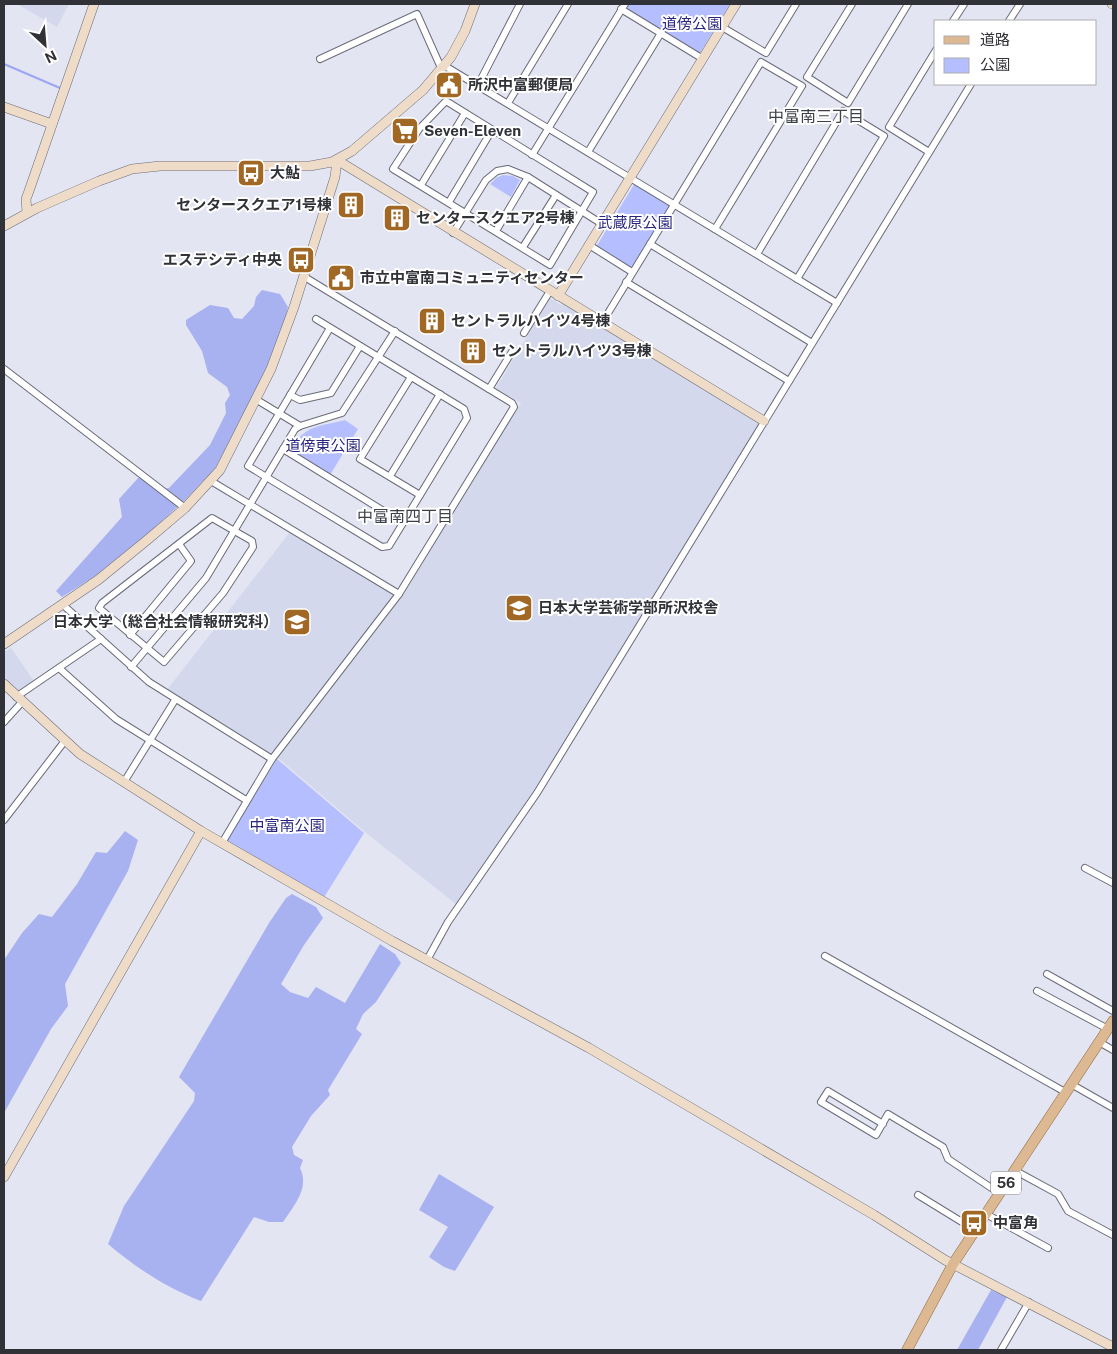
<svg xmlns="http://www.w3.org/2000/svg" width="1117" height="1354" viewBox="0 0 1117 1354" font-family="'Public Sans','Noto Sans JP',sans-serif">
	<rect width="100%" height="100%" fill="#e3e5f2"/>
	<g fill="#d4d8ec">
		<path d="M17,4H69L57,27Z"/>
		<path d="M550,298L561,305L564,303L760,423L536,787L456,904L365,832L278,758L402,597L521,403L496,388Z"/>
		<path d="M290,532L393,594L394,597L272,754H270L166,691Z"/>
		<path d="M11,648L34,681L20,691H17L4,677V652Z"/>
	</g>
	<g fill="#b5bfff">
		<path d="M628,4H730L700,53L627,10Z"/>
		<path d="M503,175L513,176L520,180L511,197L490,184L496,178Z"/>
		<path d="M635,183L670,206L632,267H630L596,247Z"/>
		<path d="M345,420L358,429L330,475L290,450C306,424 318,427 345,420Z"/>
		<path d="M277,759L364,833L323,899L227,841Z"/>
	</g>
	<g fill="#a8b2f1">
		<path d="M262,290L280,294L288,307L282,333L249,406L216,467L185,500L153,529L95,576L62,597L56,591L122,517L119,499L139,477L156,490L169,488L210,445L226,413L225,403L230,395L227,387L208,373L202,351L186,325V320L210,305L228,308L234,318L242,319L254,306L256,297Z"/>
		<path d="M125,831L138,840L128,871L65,984L68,1006L51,1029L4,1113V960L22,933L39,914L52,917L77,884L96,852L107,853Z"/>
		<path d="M292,894L316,907L323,918L304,945L281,984L290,992L308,998L316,987L345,1003L380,944L395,954L401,963L376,1002L363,1014L356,1029L362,1034L328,1090L330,1095L311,1116L292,1147L294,1155L303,1160L300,1168C310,1188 294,1205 283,1222H269L254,1217L201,1301C167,1288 136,1268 108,1244L124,1206L194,1101L195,1093L179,1077L269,923L286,898Z"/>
		<path d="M439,1174L494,1207L455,1271L444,1267L429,1257L448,1227L419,1210Z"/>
		<path d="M991,1290L1007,1297L978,1350H957Z"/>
	</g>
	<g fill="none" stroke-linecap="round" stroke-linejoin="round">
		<path stroke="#9ba6f4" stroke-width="2" d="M4,64L60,88"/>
		<g stroke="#6a6c78" stroke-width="8">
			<g id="street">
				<path d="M852,4L807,77L848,103L908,4"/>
				<path d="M621,9L703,59"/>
				<path d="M953,21L964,4"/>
				<path d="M1009,21L1020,4"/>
				<path d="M722,27L766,53L796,4"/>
				<path d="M320,59L417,14L442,70"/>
				<path d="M445,66L837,303"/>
				<path d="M478,85L520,4"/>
				<path d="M446,101L593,192L550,265L393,169L419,129Z"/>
				<path d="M508,103L568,4"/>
				<path d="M588,152L661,33"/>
				<path d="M929,152L889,127L936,50"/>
				<path d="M532,155L625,4"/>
				<path d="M421,185L465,113"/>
				<path d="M449,202L492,130"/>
				<path d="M496,231L528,177"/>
				<path d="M453,233L486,180L497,171L508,169L528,177L602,224"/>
				<path d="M650,244L812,343"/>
				<path d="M589,245L632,272"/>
				<path d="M523,247L556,195"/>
				<path d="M757,254L843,111L884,136L797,279"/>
				<path d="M626,282L789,381"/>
				<path d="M316,319C365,349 415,379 464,409L467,418L389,546L382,547L248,466L330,328"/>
				<path d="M602,323L761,62L802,86L715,229"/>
				<path d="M524,333L550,291"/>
				<path d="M4,369L185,508"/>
				<path d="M411,377L360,459L420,495"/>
				<path d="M489,389L513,350"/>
				<path d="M290,395L300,400L331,393L360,346"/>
				<path d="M257,400L300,426L342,413L395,331"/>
				<path d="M283,449L403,523"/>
				<path d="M390,476L440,394"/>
				<path d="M211,481L399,594"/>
				<path d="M212,518L252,541L253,547L223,593L164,662L99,608L102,603Z"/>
				<path d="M62,604L149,682L272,759"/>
				<path d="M130,635L191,561L179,544"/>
				<path d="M131,667L206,578L295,429L300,426"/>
				<path d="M59,668L116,719L246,800"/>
				<path d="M16,697L101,639"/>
				<path d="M4,722L22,702"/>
				<path d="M124,782L175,700"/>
				<path d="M4,820L64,742"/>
				<path d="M222,843L272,759L399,594L514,407L512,403L303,276"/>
				<path d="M1085,868L1113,883"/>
				<path d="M825,956L1065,1092"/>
				<path d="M427,960L448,922L537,793L971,84"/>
				<path d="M1047,974L1113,1011"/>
				<path d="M1037,991L1108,1029"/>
				<path d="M1099,1042L1113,1050"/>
				<path d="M1071,1084L1113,1108"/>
				<path d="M883,1124L828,1091L821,1102L876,1135L888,1114L943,1147L948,1159L999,1193"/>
				<path d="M1014,1170L1058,1194L1068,1211L1113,1235"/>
				<path d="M918,1195L975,1230"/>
				<path d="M986,1214L1048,1248"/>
				<path d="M1001,1350L1029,1302"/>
			</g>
		</g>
		<g stroke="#6a6c78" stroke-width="10">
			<g id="secondary">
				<path d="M1112,4H1113"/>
				<path d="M4,107L52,124"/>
				<path d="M337,160L764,421"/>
				<path d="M27,212L26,199L29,191L94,4"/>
				<path d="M4,226L37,208L99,181L132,169L160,166H310L332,162L352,151L423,90L451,57L465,31L475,4"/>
				<path d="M558,296L736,4"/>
				<path d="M4,644L98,580L146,541L185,508L220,470L271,369L294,307L335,177L337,160"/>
				<path d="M4,684L80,754L201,831L392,941L589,1048L874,1215L945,1260L1113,1347"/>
				<path d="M4,1177L201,831"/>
			</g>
		</g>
		<g stroke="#916c43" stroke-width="11">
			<path id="primary" d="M907,1350L953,1264L1113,1021"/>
		</g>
		<use href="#street" stroke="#fff" stroke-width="6"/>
		<use href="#secondary" stroke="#eedcc9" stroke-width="9"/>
		<use href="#primary" stroke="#dcb992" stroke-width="10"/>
	</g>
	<defs>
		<g id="civic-square" transform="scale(1.4375)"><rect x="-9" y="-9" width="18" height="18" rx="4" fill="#a06824" stroke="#fff"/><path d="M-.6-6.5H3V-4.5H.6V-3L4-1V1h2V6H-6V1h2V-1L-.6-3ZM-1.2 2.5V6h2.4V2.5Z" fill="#fff"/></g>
		<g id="supermarket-square" transform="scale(1.4375)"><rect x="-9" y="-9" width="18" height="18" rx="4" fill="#a06824" stroke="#fff"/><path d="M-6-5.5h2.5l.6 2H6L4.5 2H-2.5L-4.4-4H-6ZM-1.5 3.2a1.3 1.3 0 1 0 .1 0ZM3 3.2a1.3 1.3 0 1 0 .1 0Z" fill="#fff"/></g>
		<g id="bus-square" transform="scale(1.4375)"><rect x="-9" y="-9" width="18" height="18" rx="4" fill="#a06824" stroke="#fff"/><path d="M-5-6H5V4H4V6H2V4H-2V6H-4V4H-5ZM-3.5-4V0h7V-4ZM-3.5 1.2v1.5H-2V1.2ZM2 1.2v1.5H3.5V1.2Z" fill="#fff"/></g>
		<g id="building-square" transform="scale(1.4375)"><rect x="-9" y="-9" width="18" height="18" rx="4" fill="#a06824" stroke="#fff"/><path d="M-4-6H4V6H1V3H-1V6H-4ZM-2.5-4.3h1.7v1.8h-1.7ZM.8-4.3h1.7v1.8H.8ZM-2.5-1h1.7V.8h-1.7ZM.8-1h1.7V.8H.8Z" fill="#fff"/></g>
		<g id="university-square" transform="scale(1.4375)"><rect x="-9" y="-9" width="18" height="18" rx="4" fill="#a06824" stroke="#fff"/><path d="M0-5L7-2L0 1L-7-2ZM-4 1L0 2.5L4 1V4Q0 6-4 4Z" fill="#fff"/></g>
	</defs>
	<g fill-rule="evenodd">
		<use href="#civic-square" x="449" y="85"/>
		<use href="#supermarket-square" x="405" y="131"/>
		<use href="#bus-square" x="251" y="173"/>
		<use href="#building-square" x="351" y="205"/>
		<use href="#building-square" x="397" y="218"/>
		<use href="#bus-square" x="301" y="260"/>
		<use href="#civic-square" x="341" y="278"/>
		<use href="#building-square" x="432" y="321"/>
		<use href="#building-square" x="473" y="351"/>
		<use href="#university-square" x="519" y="608"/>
		<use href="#university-square" x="297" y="622"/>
		<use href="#bus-square" x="974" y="1223"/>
	</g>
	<g text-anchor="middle" stroke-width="4" stroke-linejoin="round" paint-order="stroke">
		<rect fill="#fff" stroke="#6f7073" stroke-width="1" x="991" y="1171.5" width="30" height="23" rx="4"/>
		<g font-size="14" font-weight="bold" fill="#313237">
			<text x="1006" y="1188">56</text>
		</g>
		<g font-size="15" fill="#2a267f" stroke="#fff">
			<text x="692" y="29">道傍公園</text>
			<text x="635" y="228">武蔵原公園</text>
			<text x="323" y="451">道傍東公園</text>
			<text x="287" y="831">中富南公園</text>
		</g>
		<g font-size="15" font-weight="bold" fill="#313237" stroke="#fff" text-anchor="start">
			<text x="468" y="90">所沢中富郵便局</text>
			<text x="424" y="136">Seven-Eleven</text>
			<text x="270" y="178">大鮎</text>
			<text x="332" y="210" text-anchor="end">センタースクエア1号棟</text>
			<text x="416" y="223">センタースクエア2号棟</text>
			<text x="282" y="265" text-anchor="end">エステシティ中央</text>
			<text x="360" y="283">市立中富南コミュニティセンター</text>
			<text x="451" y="326">セントラルハイツ4号棟</text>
			<text x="492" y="356">セントラルハイツ3号棟</text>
			<text x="538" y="613">日本大学芸術学部所沢校舎</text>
			<text x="278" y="627" text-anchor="end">日本大学（総合社会情報研究科）</text>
			<text x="993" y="1228">中富角</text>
		</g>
		<g font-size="16" fill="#3d3f49" stroke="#fff">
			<text x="816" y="122">中富南三丁目</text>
			<text x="405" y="522">中富南四丁目</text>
		</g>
	</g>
	<rect width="1117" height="1354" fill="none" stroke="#313237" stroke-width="10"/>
	<rect x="934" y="20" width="162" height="65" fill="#ffffff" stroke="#adadaf"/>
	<rect x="944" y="36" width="25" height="8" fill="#dcb992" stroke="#adadaf"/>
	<text x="980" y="45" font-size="15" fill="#313237">道路</text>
	<rect x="944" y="58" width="25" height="15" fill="#b5bfff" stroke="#adadaf"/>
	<text x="980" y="70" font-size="15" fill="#313237">公園</text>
	<g transform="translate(45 45) rotate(154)" stroke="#ffffff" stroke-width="4" paint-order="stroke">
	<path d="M0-4L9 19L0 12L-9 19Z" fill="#313237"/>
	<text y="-8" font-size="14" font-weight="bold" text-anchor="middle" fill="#313237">N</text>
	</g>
</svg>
